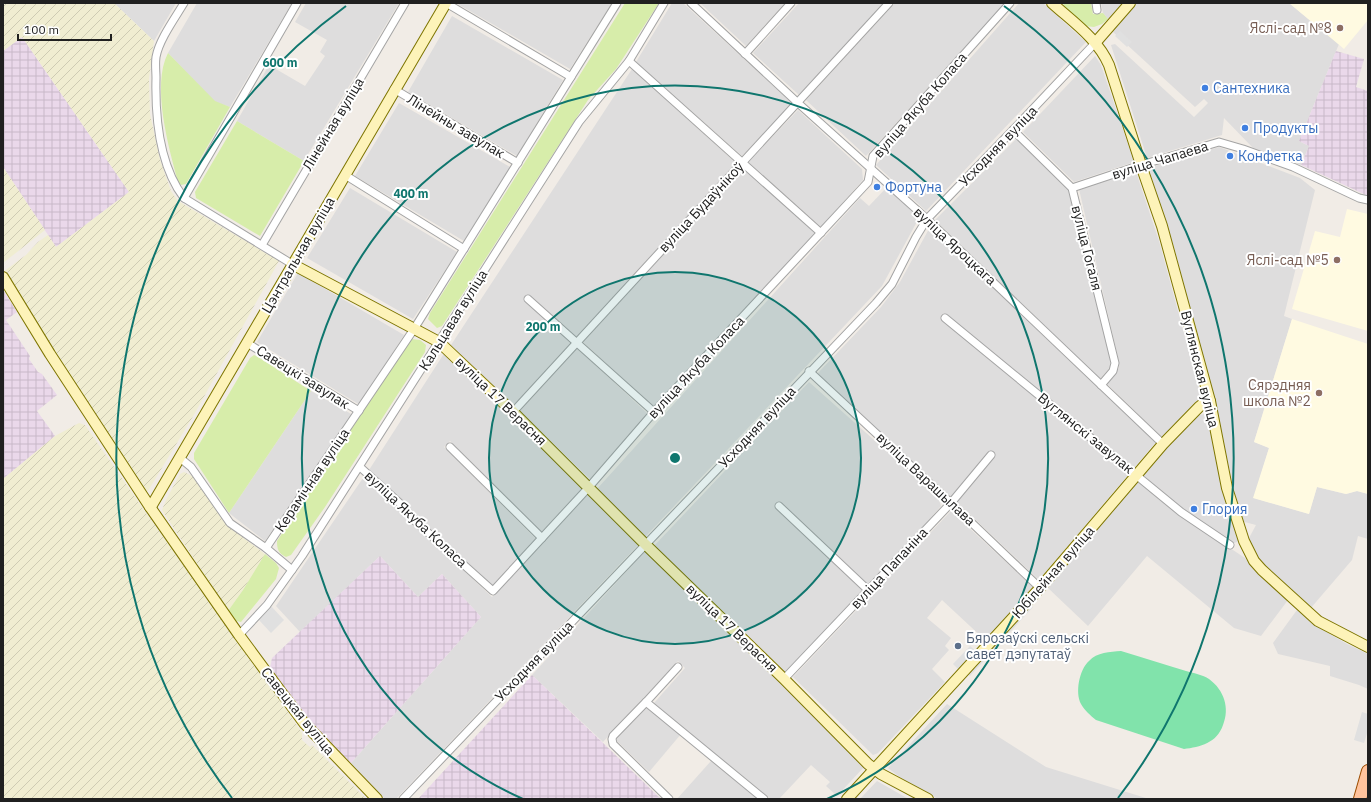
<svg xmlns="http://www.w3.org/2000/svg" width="1371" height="802" viewBox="0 0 1371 802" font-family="'IBM Plex Sans',sans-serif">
	<defs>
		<pattern id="industrial-grid" width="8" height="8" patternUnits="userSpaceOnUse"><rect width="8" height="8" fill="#ead8ea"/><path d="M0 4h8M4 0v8" fill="none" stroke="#c8b9c8"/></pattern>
		<pattern id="farmland-furrows" width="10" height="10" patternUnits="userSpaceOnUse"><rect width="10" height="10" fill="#f0edd1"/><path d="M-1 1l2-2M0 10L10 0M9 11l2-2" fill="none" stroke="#cecbb3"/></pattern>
	</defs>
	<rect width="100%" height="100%" fill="#f1ece6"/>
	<g fill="#dedddd">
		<path d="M114,3H176L154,41Z"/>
		<path d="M197,3H292L230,107L215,102L168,53Z"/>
		<path d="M306,3H399L304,161L237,121L269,65L305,86L325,56L320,52L327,40L295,22Z"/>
		<path d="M456,3H612L570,69Z"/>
		<path d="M672,3H683L792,103L742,156L636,62Z"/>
		<path d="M700,3H785L746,46Z"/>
		<path d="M799,3H884L799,95L753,53Z"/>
		<path d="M895,3H1005L866,156L806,100Z"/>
		<path d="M1019,3H1043L1086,42L926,211L876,165Z"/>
		<path d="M1101,3H1123L1108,19L1103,13Z"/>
		<path d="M1137,3H1289L1339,44L1299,141L1309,146L1301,165L1253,148L1224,118L1222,135L1147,158L1111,45L1115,44L1194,117L1208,103L1204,99L1195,107L1112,31Z"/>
		<path d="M452,16L563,80L517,156L408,92Z"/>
		<path d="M1095,56L1101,65L1134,162L1074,182L1023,132Z"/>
		<path d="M632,69L736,163L514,406L451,345Z"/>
		<path d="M399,103L510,167L464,241L355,176Z"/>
		<path d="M798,110L862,169L863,180L821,227L748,162Z"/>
		<path d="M1016,139L1067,187L1071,194L1112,365L1100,379L935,220Z"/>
		<path d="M1219,147L1300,178L1315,190L1284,316L1292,319L1254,442L1269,448L1254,498L1309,514L1317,487L1346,494L1357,491L1368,494V539L1358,536L1352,560L1310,609L1261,564L1248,540L1256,525L1241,521L1216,409L1174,247L1148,168Z"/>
		<path d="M744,167L815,233L655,408L583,342Z"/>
		<path d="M1136,172L1159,241L1201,396L1162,437L1106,383L1119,368V362L1079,189Z"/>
		<path d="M888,186L919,218L882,286L645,537L597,489L860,198L869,206Z"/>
		<path d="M350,188L457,252L413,319L307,258Z"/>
		<path d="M930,227L1156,442L1039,580L958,503L817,374L881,307L900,282Z"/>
		<path d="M298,273L404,335L360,405L257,342Z"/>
		<path d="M577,348L648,414L590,479L520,411Z"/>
		<path d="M445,352L583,488L542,533L450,441L444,447L536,539L493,587L428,528L369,470Z"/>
		<path d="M809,382L938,497L941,506L910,542L786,674L654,546Z"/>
		<path d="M311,391L353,415L265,541L229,513Z"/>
		<path d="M1205,414L1209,425L1225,501L1239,541L1232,544L1177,505L1143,475L1172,441L1199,415Z"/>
		<path d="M365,475L399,506L411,521L492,597L588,494L639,544L396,799H385L351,763L481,617L442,574L418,597L380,556L300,632L276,606Z"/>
		<path d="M1138,481L1176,512L1245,558L1256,571L1288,600L1261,636L1234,628L1147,556L1088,626L1048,588Z"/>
		<path d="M951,511L1034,588L985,640L942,600L927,618L951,638L945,646L949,650L932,669L945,682L878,753L873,755L793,677Z"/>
		<path d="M646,550L865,766L837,796L826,786L830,782L811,765L779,799H771L687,731L654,703L685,668L678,661L603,742L532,675Z"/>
		<path d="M1297,610L1321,629L1347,644L1368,654V689L1359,685L1330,676V666L1278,654L1273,643Z"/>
		<path d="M647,704L681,734L649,772L617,741V738Z"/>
		<path d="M947,704L1046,767L1149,799H938L901,778L888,768Z"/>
		<path d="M711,761L758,799H677Z"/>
		<path d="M877,781L905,797L909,799H860Z"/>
	</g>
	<g fill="url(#industrial-grid)">
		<path d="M22,37L129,192L56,247L3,167V51Z"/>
		<path d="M1336,51L1364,59L1356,87L1368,91V196L1301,165L1309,146L1299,141Z"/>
		<path d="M3,290L17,312L6,320L30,356L29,359L38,372L42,374L57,395L37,411L55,436L3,479Z"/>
		<path d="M380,556L418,597L442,574L481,617L350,764L311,722L270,668L272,658Z"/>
		<path d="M532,675L601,741L661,799H418Z"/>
	</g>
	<g fill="#fffae1">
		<path d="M1289,3H1368V20L1344,49Z"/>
		<path d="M1347,209L1368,214V331L1292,309L1315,231L1340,237Z"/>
		<path d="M1292,319L1368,344V494L1357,491L1346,494L1317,487L1309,514L1253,498L1269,448L1254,442Z"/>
	</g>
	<g fill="url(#farmland-furrows)">
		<path d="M3,3H114L154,41L149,79L150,114L160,160L171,191L178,201L279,261L195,413L148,491L145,490L3,272L26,255L38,242L48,235L56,247L129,192L22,37L3,51Z"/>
		<path d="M3,167L45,230L3,263Z"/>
		<path d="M79,423L85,425L151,520L265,679L302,733V740L310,747L312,745L366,799H3V479L55,436Z"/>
		<path d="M184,472L192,476L230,528L265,554L243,590L228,611L162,510L166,500L180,474Z"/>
	</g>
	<g fill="#d7edaa">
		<path d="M625,3H659L616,69L588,100L442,326L437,328L428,319L430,313Z"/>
		<path d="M1063,3H1091L1093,14L1103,13L1108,19L1102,24L1094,27L1085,26L1065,9Z"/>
		<path d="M168,53L215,101L230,107L186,184L181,185L178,182C169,148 151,86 168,53Z"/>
		<path d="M237,121L304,161L260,236L196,198L195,192Z"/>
		<path d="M411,339L420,340L426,345L425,352L325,507L291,555L286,557C278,553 277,549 277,541Z"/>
		<path d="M254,355L258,357L311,391L229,513L194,459V453L250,358Z"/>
		<path d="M265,554L276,563L279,568L276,579L241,622L236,621L228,611L243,590Z"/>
	</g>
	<path fill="#81e3ab" d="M1121,651C1143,658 1164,664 1186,671C1193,673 1203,675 1209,679C1224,690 1230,708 1223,725C1217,743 1200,747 1184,749L1096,720C1090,715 1085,711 1081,704C1075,693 1079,670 1089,661C1097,652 1110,652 1121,651Z"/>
	<g fill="#e0e0e0">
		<path d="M1120,31L1132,42L1127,47L1115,36Z"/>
		<path d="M1029,604L1033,607L970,676L966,673Z"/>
		<path d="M270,605L284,620L271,633L258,619Z"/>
		<path d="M970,646L977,652L960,671L953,664Z"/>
		<path d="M1362,712L1368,714V730L1364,743L1354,740Z"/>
	</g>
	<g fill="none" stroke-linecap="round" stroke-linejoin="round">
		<g stroke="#a4a4a4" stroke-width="9">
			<g id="street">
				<path d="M184,3C175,18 159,40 156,57C155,64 156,72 156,78C155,118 159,165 184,198L292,264"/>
				<path d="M446,3L571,77"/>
				<path d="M691,3L798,103L927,219L1163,444"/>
				<path d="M1096,3L1097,10"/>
				<path d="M745,54L791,3"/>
				<path d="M629,61L821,233"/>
				<path d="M394,89L518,163"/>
				<path d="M1013,130L1072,188L1115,363L1113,371L1101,385"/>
				<path d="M345,175L464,249"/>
				<path d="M1072,188L1141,165L1219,142L1243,149L1293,167L1359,198L1368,200"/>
				<path d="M184,198L297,3"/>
				<path d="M262,245L405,3"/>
				<path d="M528,299L654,412"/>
				<path d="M945,318L1181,512L1230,545"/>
				<path d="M247,343L359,411"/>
				<path d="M809,371L951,503L1040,588"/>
				<path d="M513,412L889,3"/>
				<path d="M450,447L542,538"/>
				<path d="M180,458L191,467L230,523L266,548L292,570"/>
				<path d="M360,467L404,507L415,521L493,591L589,487L654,412L868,182L873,156L1010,3"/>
				<path d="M779,506L868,590"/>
				<path d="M266,548L414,329L617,3"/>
				<path d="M239,635L267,605L302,556L579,122L629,61L664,3"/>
				<path d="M678,667L646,702L764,799"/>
				<path d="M784,679L951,503L991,455"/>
				<path d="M646,702L613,736L612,739L613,744L669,799"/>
				<path d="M403,799L876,303L892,284L916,237L927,219L1013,130L1096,42"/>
			</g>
		</g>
		<g stroke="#7e7500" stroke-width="12">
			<g id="secondary">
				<path d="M1052,3C1073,22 1098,39 1109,65L1143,171L1162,226L1210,401L1227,488L1244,541L1254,561L1262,570L1318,621L1368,647"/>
				<path d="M1096,42L1130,3"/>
				<path d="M292,264L439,342L513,412L646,545L784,679L868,764L881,774L928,799"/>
				<path d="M3,277L50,354L150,507L239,635L304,723L377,799"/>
				<path d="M150,507L152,505L446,3"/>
				<path d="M847,799L1040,588L1163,444L1199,407L1204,403L1210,401"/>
			</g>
		</g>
		<g stroke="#9c4c00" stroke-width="14">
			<path id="primary" d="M1360,799L1368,771"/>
		</g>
		<use href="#street" stroke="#fff" stroke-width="7"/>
		<use href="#secondary" stroke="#fdf3b9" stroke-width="10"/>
		<use href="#primary" stroke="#ffc39d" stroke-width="12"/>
	</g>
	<circle cx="675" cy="458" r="186" fill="#0f766e" fill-opacity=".12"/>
	<g fill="none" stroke="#0f766e" stroke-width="2">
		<circle cx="675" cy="458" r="186"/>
		<path d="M523 799A373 373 0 1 1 827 799"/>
		<path d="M232 798A559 559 0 0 1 346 6M1004 6A559 559 0 0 1 1118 798"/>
	</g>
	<g fill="#8d6e63" stroke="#fff" stroke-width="1.5">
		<circle cx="1340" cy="28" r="4"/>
		<circle cx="1337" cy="260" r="4"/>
		<circle cx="1319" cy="393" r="4"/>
	</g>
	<g fill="#3f7fe0" stroke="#fff" stroke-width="1.5">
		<circle cx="1205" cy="88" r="4"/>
		<circle cx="1245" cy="128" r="4"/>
		<circle cx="1230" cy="156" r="4"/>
		<circle cx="877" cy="187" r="4"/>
		<circle cx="1194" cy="509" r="4"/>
	</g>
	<circle fill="#5c6f8a" stroke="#fff" stroke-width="1.5" cx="958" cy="646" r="4"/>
	<g text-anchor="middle" stroke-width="4" stroke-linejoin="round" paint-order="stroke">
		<g font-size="14" fill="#785e54" stroke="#fff" text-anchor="end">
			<text x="1332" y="33">Яслі-сад №8</text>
			<text x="1329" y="265">Яслі-сад №5</text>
			<text x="1311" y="390">Сярэдняя<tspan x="1311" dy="16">школа №2</tspan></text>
		</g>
		<g font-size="14" fill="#366cbe" stroke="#fff" text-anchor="start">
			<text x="1213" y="93">Сантехника</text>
			<text x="1253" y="133">Продукты</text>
			<text x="1238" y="161">Конфетка</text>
			<text x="885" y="192">Фортуна</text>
			<text x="1202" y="514">Глория</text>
		</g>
		<g font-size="14" fill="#202020" stroke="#fff">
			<text transform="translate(920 105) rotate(-49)" y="5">вуліца Якуба Коласа</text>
			<text transform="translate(333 124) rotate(-59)" y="5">Лінейная вуліца</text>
			<text transform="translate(456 126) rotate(31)" y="5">Лінейны завулак</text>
			<text transform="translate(998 146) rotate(-46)" y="5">Усходняя вуліца</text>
			<text transform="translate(1160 160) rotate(-17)" y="5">вуліца Чапаева</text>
			<text transform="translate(701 207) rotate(-47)" y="5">вуліца Будаўнікоў</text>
			<text transform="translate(955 246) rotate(43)" y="5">вуліца Яроцкага</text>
			<text transform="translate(1087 248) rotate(76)" y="5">вуліца Гогаля</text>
			<text transform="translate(298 255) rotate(-60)" y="5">Цэнтральная вуліца</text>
			<text transform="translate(453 320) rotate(-58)" y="5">Кальцавая вуліца</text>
			<text transform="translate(696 367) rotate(-47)" y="5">вуліца Якуба Коласа</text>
			<text transform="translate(1200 369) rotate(76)" y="5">Вуглянская вуліца</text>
			<text transform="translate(303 377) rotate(32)" y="5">Савецкі завулак</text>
			<text transform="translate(501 401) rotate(44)" y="5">вуліца 17 Верасня</text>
			<text transform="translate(757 427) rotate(-47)" y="5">Усходняя вуліца</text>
			<text transform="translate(1086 433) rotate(39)" y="5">Вуглянскі завулак</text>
			<text transform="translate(926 479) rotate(43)" y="5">вуліца Варашылава</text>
			<text transform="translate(312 480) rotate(-56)" y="5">Керамічная вуліца</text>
			<text transform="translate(416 519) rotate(43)" y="5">вуліца Якуба Коласа</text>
			<text transform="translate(889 568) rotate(-47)" y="5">вуліца Папаніна</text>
			<text transform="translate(1053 572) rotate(-49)" y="5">Юбілейная вуліца</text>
			<text transform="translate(732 628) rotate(44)" y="5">вуліца 17 Верасня</text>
			<text transform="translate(534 661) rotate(-46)" y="5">Усходняя вуліца</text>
			<text transform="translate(298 711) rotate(51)" y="5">Савецкая вуліца</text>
		</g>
		<g font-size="14" fill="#4e5e75" stroke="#fff" text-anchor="start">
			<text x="966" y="643">Бярозаўскі сельскі<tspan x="966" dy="16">савет дэпутатаў</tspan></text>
		</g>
	</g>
	<circle cx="675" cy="458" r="6" fill="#0f766e" stroke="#fff" stroke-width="2"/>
	<g font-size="12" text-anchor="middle" font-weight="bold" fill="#0f766e" stroke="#fff" stroke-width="4" stroke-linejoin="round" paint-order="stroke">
		<text x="280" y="67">600 m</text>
		<text x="411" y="198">400 m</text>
		<text x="543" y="331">200 m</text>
	</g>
	<rect width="1371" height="802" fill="none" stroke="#202020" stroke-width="8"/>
	<path d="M18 34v6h93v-6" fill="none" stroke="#202020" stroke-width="2"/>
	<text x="24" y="34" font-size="12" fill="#202020" stroke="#ffffff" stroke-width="3" paint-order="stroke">100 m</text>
</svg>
